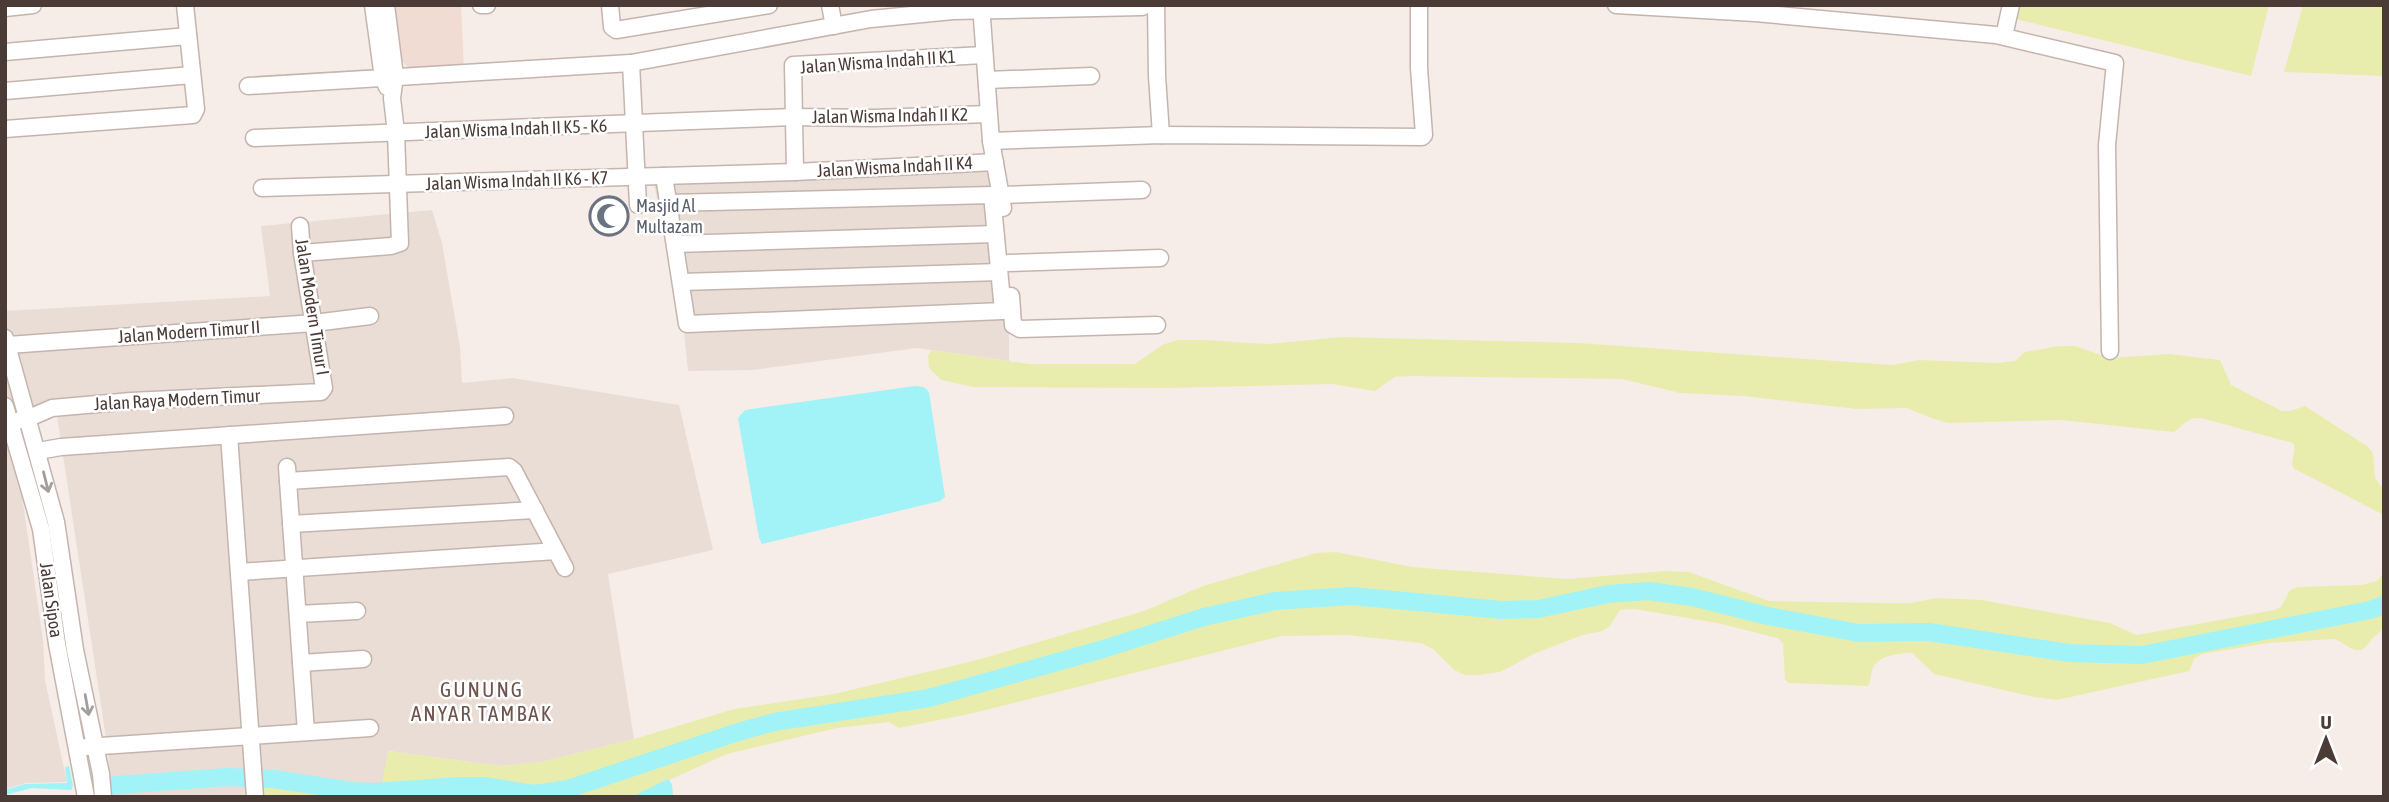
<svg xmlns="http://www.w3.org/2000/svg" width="2389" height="802" viewBox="0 0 2389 802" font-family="'Asap Condensed',sans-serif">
	<rect width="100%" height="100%" fill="#f6ede9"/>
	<g fill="#eaddd6">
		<path d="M991,169L1009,329V361L917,348L753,370L688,371L681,303L653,180Z"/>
		<path d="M432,210L442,243L460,347L462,383L513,378L679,405L713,550L608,574L634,739L541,762L500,766L389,751L382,784L330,781L255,794L274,797H112L108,751L57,416L15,428L17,462L43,640L45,680L67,782L26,783L5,789V311L270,296L261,226Z"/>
	</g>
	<path fill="#f0dcd2" d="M393,5H461L464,70L413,74L400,58Z"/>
	<g fill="#e8edae">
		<path d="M2018,5H2269L2251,76L2015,19Z"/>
		<path d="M2303,5H2384V76L2284,72Z"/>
		<path d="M1342,337L1579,343L1892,365L1919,360L1998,363L2015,361L2025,352L2059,346H2075L2109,358L2169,354L2220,360L2231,385L2282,411H2290L2305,406L2367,446L2373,453L2375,478L2384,490V515L2293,468C2290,459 2297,451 2293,443L2201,418C2186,417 2185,425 2174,432L2061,420L1948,423L1931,418L1907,408L1857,409L1743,396L1680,393L1622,379L1410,376L1395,377L1375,391L1332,384L1166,388L974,387L941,380L929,368L928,355L932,350L1029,364H1135L1162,345L1177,340H1204L1267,344Z"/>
		<path d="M1336,552L1412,567L1567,579L1665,571L1689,572L1769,601L1885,603H1910L1938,598L1981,600L2110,623L2137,635L2274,610L2281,607L2290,590L2298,587L2361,585L2377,581L2384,572V629C2380,632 2377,634 2374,637C2366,645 2364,655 2350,648C2344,644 2341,641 2333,639L2268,643L2202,654L2194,659L2189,671L2057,700L2034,697L1934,674L1912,653C1900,653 1879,655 1873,668C1870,674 1872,680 1868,686L1789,683L1785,680L1783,643L1777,638L1722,624L1635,609L1620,610L1609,627L1602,631L1583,635L1536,653L1500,672L1479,675H1465L1454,670L1433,649L1421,643L1347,635L1282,636L974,713L899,728L889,722L837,728L727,754L631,797H274L255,794L253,769L330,781L382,784L388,751L500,766L541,762L634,739L734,709L834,694L977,660L1144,611L1203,586L1316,553Z"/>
	</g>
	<g fill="#a1f3f7">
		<path d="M915,386L924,387L929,392L945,497L940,501L762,544L759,538L738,418L745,410Z"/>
		<path d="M69,766L73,786L71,790L32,788L5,795V790L25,784L67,783L65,767Z"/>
		<path d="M668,779L672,784L673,797H631Z"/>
	</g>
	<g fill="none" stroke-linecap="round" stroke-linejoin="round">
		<path stroke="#a1f3f7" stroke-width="18" d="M105,786L227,777L274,779L352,791L375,792L459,786H484L534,794L568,789L738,732L774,722L929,698L1100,650L1204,617L1275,601L1352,596L1502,610L1538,609L1608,594L1649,591L1692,597L1768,616L1859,633L1929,632L2069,653L2142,655L2370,610L2384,605"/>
		<g stroke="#c5b4ad" stroke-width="19">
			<g id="minor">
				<path d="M373,5L383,78L387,87"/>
				<path d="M481,5H487"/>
				<path d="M610,5L612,27L616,30L769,5"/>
				<path d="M830,5L834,26"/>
				<path d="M981,5L991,141L1003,208"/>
				<path d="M1156,5L1157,76L1161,135"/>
				<path d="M1616,5L1755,13L1996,35L2115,63L2107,145L2110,351"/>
				<path d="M5,8L33,5"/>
				<path d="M2004,36L2011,5"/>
				<path d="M5,52L188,36"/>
				<path d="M631,63L638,205"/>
				<path d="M987,80L1091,76"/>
				<path d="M248,86L631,63L871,19L953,11L1142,7L1146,5"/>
				<path d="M5,91L192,75"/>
				<path d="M5,129L193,115L196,109L185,5"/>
				<path d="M254,138L793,117L875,118L988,114"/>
				<path d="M991,141L1161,135L1422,137L1424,135L1419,68V5"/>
				<path d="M795,172L793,65L984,55"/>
				<path d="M664,176L687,324L1003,311L992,195L668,203"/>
				<path d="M262,188L795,172L995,162"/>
				<path d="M1001,195L1142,190"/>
				<path d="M675,244L995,234"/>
				<path d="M302,253L391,246L400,243L396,133L392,98L395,76L386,5"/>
				<path d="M1008,263L1160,258"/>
				<path d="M681,282L999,272"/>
				<path d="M1011,296L1013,325L1020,329L1157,325"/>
				<path d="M5,338L56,522L75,650L101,774L103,797"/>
				<path d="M8,345L314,323L370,316"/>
				<path d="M5,406L41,529L57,644L86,797"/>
				<path d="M5,424L29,418L52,408L131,401L321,392L324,388L302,253L300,226"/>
				<path d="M229,435L255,797"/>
				<path d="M38,451L61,447L505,416"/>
				<path d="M287,467L306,732"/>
				<path d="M288,481L509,467L514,471L565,568"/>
				<path d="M291,524L535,510"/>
				<path d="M239,572L556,551"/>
				<path d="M298,614L357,611"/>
				<path d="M301,663L363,659"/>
				<path d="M86,747L370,728"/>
			</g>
		</g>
		<use href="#minor" stroke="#fff" stroke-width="16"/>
	</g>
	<defs><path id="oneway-shaft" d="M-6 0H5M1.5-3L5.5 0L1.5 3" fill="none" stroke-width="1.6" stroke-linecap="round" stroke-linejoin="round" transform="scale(1.75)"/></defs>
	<g stroke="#a49d9a">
		<use href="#oneway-shaft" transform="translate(46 482) rotate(76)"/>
		<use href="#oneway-shaft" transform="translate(87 705) rotate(80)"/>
	</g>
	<defs>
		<g id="mosque-ring" transform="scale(2.0125)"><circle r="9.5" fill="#fff" stroke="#6b7280" stroke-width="1.5"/><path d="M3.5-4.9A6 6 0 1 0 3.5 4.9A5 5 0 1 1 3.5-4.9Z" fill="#6b7280"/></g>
	</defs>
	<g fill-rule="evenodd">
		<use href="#mosque-ring" x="609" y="216"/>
	</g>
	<g text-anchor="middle" stroke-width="5" stroke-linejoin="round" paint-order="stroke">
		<g font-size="18" fill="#4a3b36" stroke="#fff">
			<text transform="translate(878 62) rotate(-4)" y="6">Jalan Wisma Indah II K1</text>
			<text transform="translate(890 116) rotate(-1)" y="6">Jalan Wisma Indah II K2</text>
			<text transform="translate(516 129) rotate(-2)" y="6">Jalan Wisma Indah II K5 - K6</text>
			<text transform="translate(895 167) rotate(-3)" y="6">Jalan Wisma Indah II K4</text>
			<text transform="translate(517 181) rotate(-2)" y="6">Jalan Wisma Indah II K6 - K7</text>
			<text transform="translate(312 307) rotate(81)" y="6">Jalan Modern Timur I</text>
			<text transform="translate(189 332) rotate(-4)" y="6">Jalan Modern Timur II</text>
			<text transform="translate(177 400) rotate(-3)" y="6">Jalan Raya Modern Timur</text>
			<text transform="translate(51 600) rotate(82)" y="6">Jalan Sipoa</text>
		</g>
		<g font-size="18" fill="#5b616d" stroke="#fff" text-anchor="start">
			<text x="636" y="212">Masjid Al<tspan x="636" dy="21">Multazam</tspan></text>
		</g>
		<g font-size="21" letter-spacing="2" fill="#6e544c" stroke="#fff">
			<text x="482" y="697">GUNUNG<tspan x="482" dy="24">ANYAR TAMBAK</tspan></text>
		</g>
	</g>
	<rect width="2389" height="802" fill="none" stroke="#4a3b36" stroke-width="14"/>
	<g transform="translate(2326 739)" stroke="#ffffff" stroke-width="5" paint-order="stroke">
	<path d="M0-5L12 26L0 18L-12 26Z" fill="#4a3b36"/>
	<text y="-10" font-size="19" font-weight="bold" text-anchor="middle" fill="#4a3b36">U</text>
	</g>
</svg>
